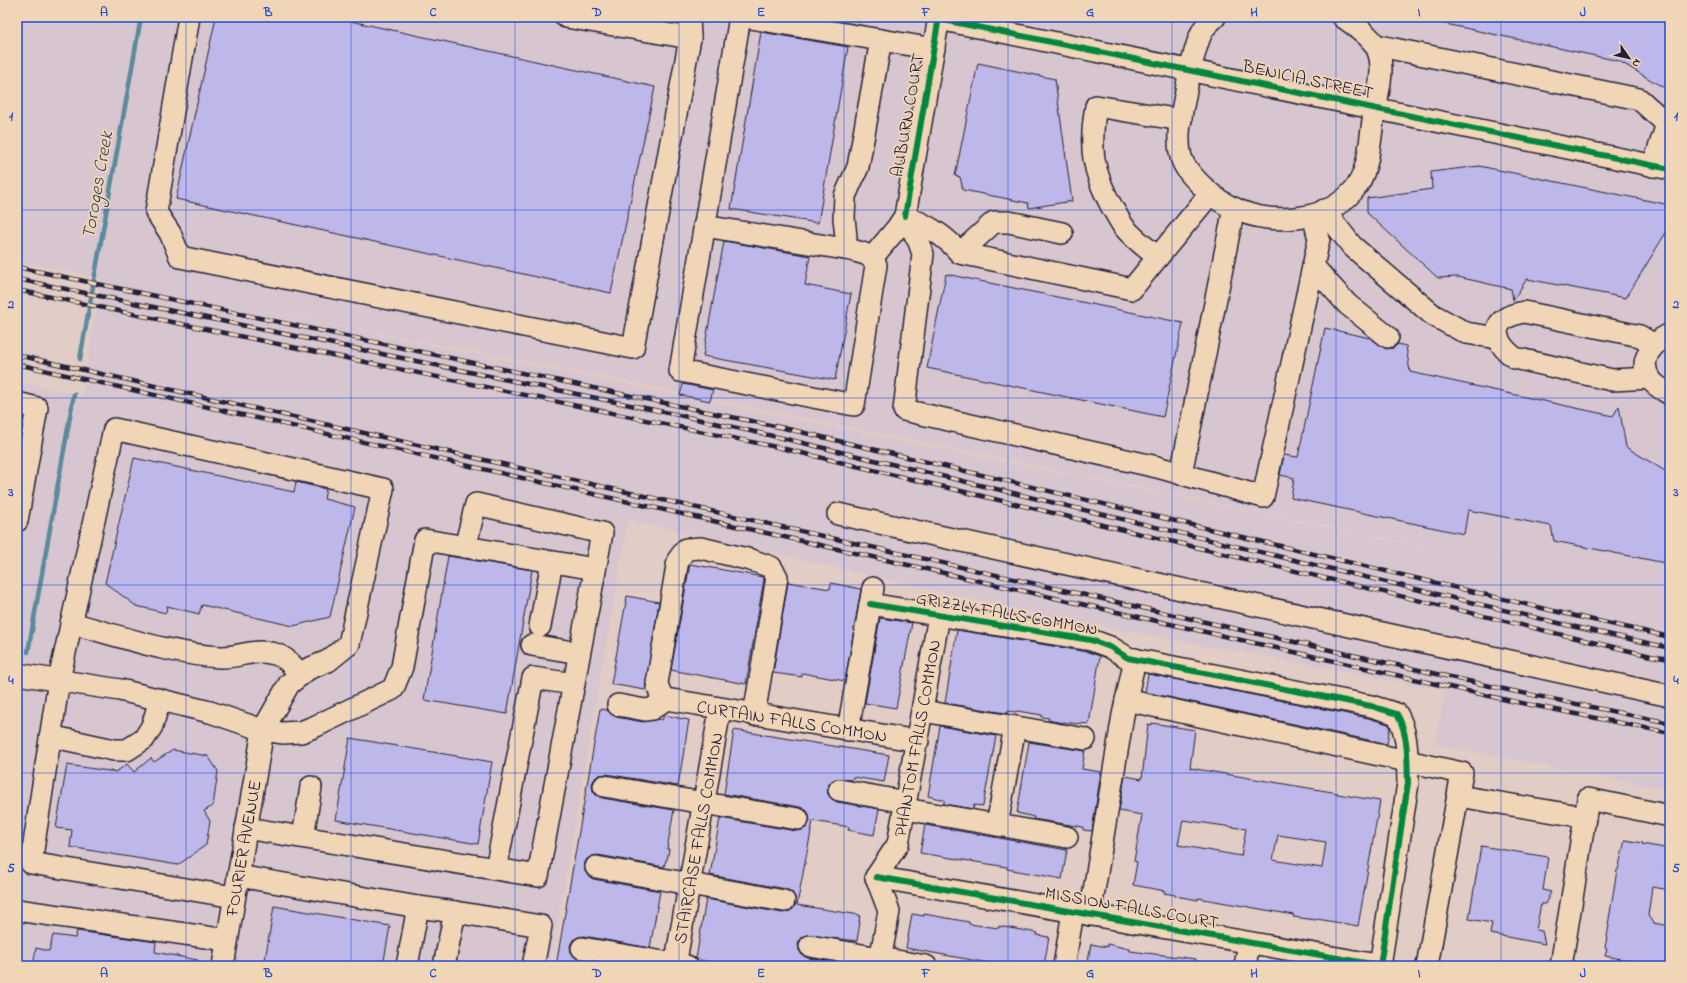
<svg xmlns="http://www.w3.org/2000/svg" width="1687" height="983" viewBox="0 0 1687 983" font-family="'Indie Flower',sans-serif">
	<rect width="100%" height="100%" fill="#e2ccc6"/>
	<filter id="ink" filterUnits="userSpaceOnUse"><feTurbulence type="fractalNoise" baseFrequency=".025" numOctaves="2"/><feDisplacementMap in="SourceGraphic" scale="8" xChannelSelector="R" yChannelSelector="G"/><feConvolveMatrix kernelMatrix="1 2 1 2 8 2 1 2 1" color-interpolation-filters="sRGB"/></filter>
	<g filter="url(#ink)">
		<path fill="#d7c6d0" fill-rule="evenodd" d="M17,17H1670V790L1435,745L1445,690L1051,617L628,520L550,966H17V382L82,396L101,278L17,261ZM195,297L655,387L1617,586Z"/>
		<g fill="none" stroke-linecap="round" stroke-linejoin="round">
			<g stroke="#5a8a9c" stroke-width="4.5">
				<path d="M80,359L141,17"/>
				<path d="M28,652L74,394"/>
				<path d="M17,710L19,698"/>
			</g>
		</g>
		<g fill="#beb7e9" stroke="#22223b" fill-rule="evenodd">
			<path d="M216,17H332L655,87L611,293L176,199Z"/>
			<path d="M1436,17H1670V83L1666,89L1619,61L1436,22Z"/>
			<path d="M761,32L848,47L818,223L731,209Z"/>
			<path d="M978,63L1055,79L1072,201L1029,208L1028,203L963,190L960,177L955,176Z"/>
			<path d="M1479,166L1670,205V226L1626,298L1527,279L1513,300L1511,289L1458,277L1438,278L1367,213V198L1432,189L1431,172Z"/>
			<path d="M724,241L810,256L805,285L851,294L835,380L703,356Z"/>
			<path d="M946,274L1183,323L1163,417L927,368Z"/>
			<path d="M1325,328L1370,338L1386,349L1393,348L1398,344L1406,346L1410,372L1613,416L1619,406L1626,447L1670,474V564L1554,541L1551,526L1468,510L1464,534L1291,498L1294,478L1280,475L1284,455L1298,457Z"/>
			<path d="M683,384L713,390L710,401L680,395Z"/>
			<path d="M134,458L294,492L296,482L326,489L324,499L355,507L330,617L293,626L202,605L199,614L167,606L166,613L136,606L105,583Z"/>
			<path d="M448,556L532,570L507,714L424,700Z"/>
			<path d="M690,564L763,577L764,579L746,684L671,670Z"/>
			<path d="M788,582L830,589L831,583L861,589L845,681L802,673V677L773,673Z"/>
			<path d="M627,596L659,602L645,690L611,684Z"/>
			<path d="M880,618L912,623L896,708L865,703Z"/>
			<path d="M957,630L1088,652L1100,656L1089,724L1079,723V724L1063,722V723L1048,720L1049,718L1041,717L1042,715L1017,711L1016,712L1008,711V713L999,712L945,703Z"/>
			<path d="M1148,674L1368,718L1388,724L1390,726L1387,744L1145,692Z"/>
			<path d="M600,709L607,710L611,714L616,717L643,722L657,719L662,720L664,715L689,720L678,786L606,774L599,775L595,778L592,784L593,791L596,795L602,798L674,810L667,849H669L667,860H666L664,867L598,855L592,856L587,859L584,864L585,871L588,876L593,879L660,891L650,948L584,936L578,937L573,940L570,946L571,952L575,957L580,960L616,966H556Z"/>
			<path d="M1152,723L1195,730L1190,768L1338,793L1337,794L1380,801L1358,926L1317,919L1316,920L1293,917L1294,915L1198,898V900L1175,896V895L1164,893L1165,891L1133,885L1137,862L1134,861L1142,815L1119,811L1125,776L1142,779L1148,724L1152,725ZM1183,820L1246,829L1241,856L1178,845ZM1278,835L1326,842L1322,868L1273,860Z"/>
			<path d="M940,726L996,736L983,806L974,805L973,809L944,804V800L928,796Z"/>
			<path d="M734,730L889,755L884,782L853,777L852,780L835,779L830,783L827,788L828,794L832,799L837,802L879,809L874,835L848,830L849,827L813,821L797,905L860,915L859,922H860L857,941L806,935L801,939L798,944L799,950L802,955L808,958L840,963V966H727L696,959L706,899L782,913L788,912L793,909L796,903L795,897L792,892L786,889L710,875L720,818L796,831L802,830L807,827L810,821L809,814L806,810L800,807L724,794Z"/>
			<path d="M350,738L492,762L478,844L336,820Z"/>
			<path d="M1029,742L1085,751L1082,769L1101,772L1092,831L1083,830V827L1033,819L1034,817L1017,813Z"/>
			<path d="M173,750L208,756L218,771L213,806L204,811L210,821L206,845L178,865L70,847L72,830L56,828L67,765L116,772L127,764L134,772L151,758L154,762Z"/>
			<path d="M925,825L1067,850L1062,879L1007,869V867L920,853Z"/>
			<path d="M1625,840L1643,843L1642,844L1670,849V890L1652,887L1648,916L1653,923L1670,926V966H1659L1605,956L1607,949L1605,948L1609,925H1608L1617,870H1618Z"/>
			<path d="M1481,846L1548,857L1543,890L1551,892L1545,904H1541L1536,930L1542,931L1545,944L1490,934L1492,923L1469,919Z"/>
			<path d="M274,906L390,926L383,966H264Z"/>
			<path d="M912,914L924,916V914L969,922V924L999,928V926L1038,933L1037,935L1049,937L1044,966H1005L906,948Z"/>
			<path d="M77,931L156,942L155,952L198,960L197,966H33L36,948L49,951L53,935L75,938Z"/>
			<path d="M1091,944L1107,947V944L1130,949V951L1196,959L1195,966H1087Z"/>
		</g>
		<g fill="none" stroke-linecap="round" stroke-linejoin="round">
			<g stroke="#22223b" stroke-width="24">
				<g id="minor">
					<path d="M189,17L156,212L170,233L180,257L633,348L690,38L566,17"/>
					<path d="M689,17L690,38"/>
					<path d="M745,17L934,49"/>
					<path d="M1215,17C1211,21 1206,25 1203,30C1196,42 1190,71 1187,85C1183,109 1175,134 1181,157C1184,168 1193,177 1200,184C1211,195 1226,206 1240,211C1275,225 1327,221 1353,191C1370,172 1370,138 1374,113C1378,93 1387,64 1375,45C1368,34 1354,25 1343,17"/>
					<path d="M939,19L1670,169"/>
					<path d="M1375,45L1639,99L1667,124"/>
					<path d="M1181,120L1096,106C1089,147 1092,172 1113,209C1117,215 1120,222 1124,227C1134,239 1146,248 1158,257L1210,194"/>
					<path d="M1653,166L1667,124L1670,122"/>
					<path d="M1324,210L1352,246L1433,315L1466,333L1498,338"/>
					<path d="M905,216L919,242L923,254L904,410L1157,467L1263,497L1319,239L1313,215"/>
					<path d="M905,216C928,226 943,234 960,253L1132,289L1158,257"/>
					<path d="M704,226L851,250C862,253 872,254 876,265L854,405L680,371L740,17"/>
					<path d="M845,249L846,237L844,218L845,196L858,167L881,40"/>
					<path d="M960,253L994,222H1009L1062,233"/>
					<path d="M872,258L897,228L905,216L939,17"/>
					<path d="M1313,266L1347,304L1388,337"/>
					<path d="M1670,334C1653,342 1637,360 1650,379C1655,386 1663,390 1670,394"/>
					<path d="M1650,378L1612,380L1515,358C1489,338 1491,318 1524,312L1640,336L1654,345"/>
					<path d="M17,403L37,408L17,521"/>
					<path d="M1181,474L1234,208"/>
					<path d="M838,514L1670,696"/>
					<path d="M870,604L1091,640L1110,647L1128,658L1371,706L1397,714C1409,735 1407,760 1408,783L1380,966"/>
					<path d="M71,623C120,636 170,654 220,657C239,658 253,648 275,654C286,657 293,666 301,675"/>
					<path d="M540,626L552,562"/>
					<path d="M532,645L579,653"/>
					<path d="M17,674L120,690L210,712L263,730L282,733L301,732L316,726L393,689L402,667L425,540L595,569"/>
					<path d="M666,699L660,693L657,683L678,560L686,549L701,548L751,560L771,567L777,577L754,715"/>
					<path d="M666,699L918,741"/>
					<path d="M1126,700L1462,773L1427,966"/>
					<path d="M618,705L645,710L652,709L666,699"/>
					<path d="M923,711L1085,739"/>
					<path d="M848,730L873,588"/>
					<path d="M50,736L114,750H127L144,739L152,726L160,700"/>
					<path d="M604,786L798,819"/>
					<path d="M839,790L906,802"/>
					<path d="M1458,796L1585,817"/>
					<path d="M905,809L1067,837"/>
					<path d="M997,825L1015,727"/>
					<path d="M246,828L538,876L602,533L476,504L465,547"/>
					<path d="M303,837L311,787"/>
					<path d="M596,867L784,901"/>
					<path d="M496,869L533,678L574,684"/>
					<path d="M238,876L418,907L407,966"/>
					<path d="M876,877L1383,966"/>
					<path d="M876,877L898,844L939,616"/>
					<path d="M876,877L889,911L879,966"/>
					<path d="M418,907L455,912"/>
					<path d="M17,910L227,940"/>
					<path d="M1090,915L1123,715L1135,659"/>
					<path d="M810,946L926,966"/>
					<path d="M582,948L687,966"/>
					<path d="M223,966L263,730L289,684L308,669L328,661L349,644L383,489L114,429L59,680L31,863L234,897"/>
					<path d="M444,966L455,912L541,926L533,966"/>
					<path d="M675,966L720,710"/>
					<path d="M1064,966L1073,912"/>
					<path d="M1245,966L1249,943"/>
					<path d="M1561,966L1588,799L1670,816"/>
				</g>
			</g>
			<use href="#minor" stroke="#f1d5b7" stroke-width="21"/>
			<g stroke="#22223b" stroke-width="4.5">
				<g id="rail">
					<path d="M17,267L784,428L1575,616L1670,637"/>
					<path d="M17,279L674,414L782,438L1571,626L1670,648"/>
					<path d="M17,290L781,448L1651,656L1670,659"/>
					<path d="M17,355L1508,690L1670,723"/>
					<path d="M17,364L1507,700L1670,733"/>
				</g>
			</g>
			<use href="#rail" stroke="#f1d5b7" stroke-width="3" stroke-dasharray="9" stroke-linecap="butt"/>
			<g stroke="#f1d5b7" stroke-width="8">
				<g id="cycleway">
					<path d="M939,19L1670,169"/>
					<path d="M905,216L939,17"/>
					<path d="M870,604L1091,640L1110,647L1128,658L1371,706L1397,714C1409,735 1407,760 1408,783L1380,966"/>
					<path d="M876,877L1383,966"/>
				</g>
			</g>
			<use href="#cycleway" stroke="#00873e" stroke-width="6"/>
		</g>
	</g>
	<path fill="none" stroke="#1d4ed8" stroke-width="1" stroke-opacity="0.55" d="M186,17V966M351,17V966M515,17V966M679,17V966M844,17V966M1008,17V966M1172,17V966M1336,17V966M1501,17V966M17,210H1670M17,398H1670M17,585H1670M17,773H1670"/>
	<g text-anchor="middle" stroke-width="3.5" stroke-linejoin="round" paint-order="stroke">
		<g font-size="18" fill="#22223b" stroke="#f1d5b7">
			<text transform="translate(1308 79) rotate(12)" y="6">BENICIA STREET</text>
			<text transform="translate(907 115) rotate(-80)" y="6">AUBURN COURT</text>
			<text transform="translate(1007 613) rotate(10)" y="6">GRIZZLY FALLS COMMON</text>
			<text transform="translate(792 721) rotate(9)" y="6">CURTAIN FALLS COMMON</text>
			<text transform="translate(917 738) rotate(-80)" y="6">PHANTOM FALLS COMMON</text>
			<text transform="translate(698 838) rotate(-80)" y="6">STAIRCASE FALLS COMMON</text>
			<text transform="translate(243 848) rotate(-80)" y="6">FOURIER AVENUE</text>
			<text transform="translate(1132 907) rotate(10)" y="6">MISSION FALLS COURT</text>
		</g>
		<g font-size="19" font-style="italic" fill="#35455b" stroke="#f1d5b7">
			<text transform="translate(96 185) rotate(-80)" y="7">Toroges Creek</text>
		</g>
	</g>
	<rect width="1687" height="983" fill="none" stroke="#f1d5b7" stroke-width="44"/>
	<g transform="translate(1629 58) rotate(124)" stroke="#f1d5b7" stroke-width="3" paint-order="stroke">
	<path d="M0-3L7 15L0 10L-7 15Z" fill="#22223b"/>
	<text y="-6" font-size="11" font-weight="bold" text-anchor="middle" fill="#22223b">N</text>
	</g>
	<rect x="22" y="22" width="1643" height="939" fill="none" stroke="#1d4ed8" stroke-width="1.5"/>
	<g font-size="13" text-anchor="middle" font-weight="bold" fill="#1d4ed8">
		<text x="104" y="16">A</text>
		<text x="268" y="16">B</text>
		<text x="433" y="16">C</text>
		<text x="597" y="16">D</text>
		<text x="761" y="16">E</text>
		<text x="926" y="16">F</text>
		<text x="1090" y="16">G</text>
		<text x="1254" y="16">H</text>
		<text x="1419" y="16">I</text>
		<text x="1583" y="16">J</text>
		<text x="11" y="120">1</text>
		<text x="1676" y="120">1</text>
		<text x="11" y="308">2</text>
		<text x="1676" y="308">2</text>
		<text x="11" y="496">3</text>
		<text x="1676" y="496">3</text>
		<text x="11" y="684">4</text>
		<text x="1676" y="684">4</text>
		<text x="11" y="872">5</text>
		<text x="1676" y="872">5</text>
		<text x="104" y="977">A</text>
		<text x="268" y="977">B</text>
		<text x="433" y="977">C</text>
		<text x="597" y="977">D</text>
		<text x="761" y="977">E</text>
		<text x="926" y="977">F</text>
		<text x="1090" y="977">G</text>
		<text x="1254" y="977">H</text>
		<text x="1419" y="977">I</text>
		<text x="1583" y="977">J</text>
	</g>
</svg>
